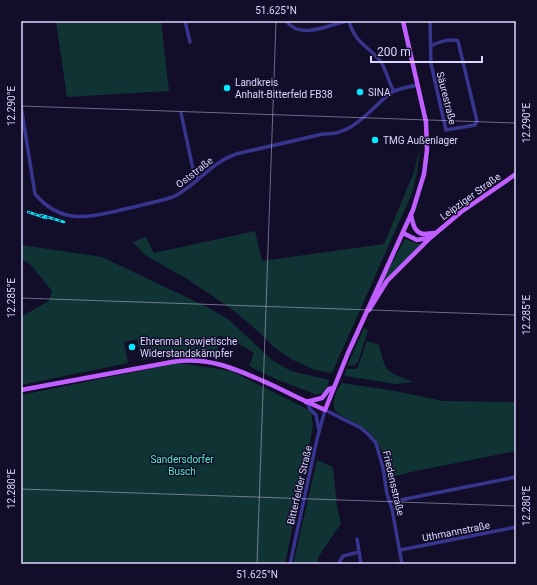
<svg xmlns="http://www.w3.org/2000/svg" width="537" height="585" viewBox="0 0 537 585" font-family="Roboto,sans-serif">
	<rect width="100%" height="100%" fill="#120e2a"/>
	<g fill="#103433">
		<path d="M56,21H161L169,91L67,97Z"/>
		<path d="M420,147L417,173L412,193L332,373L315,370L293,360L275,348L250,324L226,305L187,279L145,255L133,242L146,237L154,253L255,231L262,261L384,244L414,172Z"/>
		<path d="M405,239L422,245L382,287L380,285Z"/>
		<path d="M21,245L102,257L207,307L229,320L272,360L291,371L329,380C328,388 324,395 315,394L278,380L249,366L254,353L236,342L218,335V350L211,355H171L141,360L137,339L124,342L128,363L21,385V317L49,301L52,291L30,264L21,259Z"/>
		<path d="M364,328L368,330L358,362L355,365L348,366V364Z"/>
		<path d="M367,341L379,345C386,374 386,371 413,382L396,384L345,376L346,369H355L358,367Z"/>
		<path d="M179,363L231,371L311,411L313,426L285,564H21V395Z"/>
		<path d="M342,383L395,391L443,401L516,402V451L411,472L389,478C384,459 382,438 362,427C354,421 343,418 335,411C332,403 336,389 342,383Z"/>
		<path d="M317,460L333,467L337,507L341,523L319,556L317,564H293Z"/>
	</g>
	<g fill="none" stroke-linecap="round" stroke-linejoin="round">
		<g stroke="#37358d" stroke-width="3.5">
			<path d="M185,21L190,42"/>
			<path d="M286,21C301,40 328,25 347,21"/>
			<path d="M349,21C355,44 369,46 381,62C387,71 388,82 394,91"/>
			<path d="M430,21L431,64L446,130L475,125L477,121L458,41C450,38 438,42 431,46"/>
			<path d="M21,106L35,194C62,226 90,217 125,209C141,205 157,202 173,197C196,186 210,163 236,154L323,134C355,135 369,109 391,93C397,88 410,87 418,85"/>
			<path d="M181,113L193,169L198,178"/>
			<path d="M307,402L310,409L316,415L319,430"/>
			<path d="M390,502L516,477"/>
			<path d="M357,539L361,564"/>
			<path d="M400,550L516,527"/>
			<path d="M290,564L317,439L325,410L361,428L369,435L376,443L383,468L387,494L392,509L402,564"/>
			<path d="M338,564L343,556L359,552"/>
		</g>
		<g stroke="#c05eff" stroke-width="4.5">
			<path d="M411,215C413,223 414,234 425,234C428,234 431,233 435,233"/>
			<path d="M403,233L417,240L428,238"/>
			<path d="M369,310L387,281L430,238L461,212L516,174"/>
			<path d="M21,390L172,362C210,356 238,370 272,385C290,394 307,402 325,410L348,353L413,210L424,174L427,150L426,122L403,21"/>
			<path d="M306,402L322,398L329,389L333,388"/>
		</g>
		<g stroke="#03e9ff" stroke-width="2.5">
			<g id="rail">
				<path d="M28,212L46,218"/>
				<path d="M41,215L64,222"/>
			</g>
		</g>
		<use href="#rail" stroke="#120e2a" stroke-width="1" stroke-dasharray="3" stroke-linecap="butt"/>
	</g>
	<path fill="none" stroke="#dbd7ff" stroke-width="1" stroke-opacity="0.45" d="M21,106L516,123M21,298L516,315M21,489L516,506M257,564L276,21"/>
	<g fill="#03e9ff" stroke="#120e2a" stroke-width="1.5">
		<circle cx="227" cy="88" r="4"/>
		<circle cx="360" cy="92" r="4"/>
		<circle cx="375" cy="140" r="4"/>
		<circle cx="132" cy="347" r="4"/>
	</g>
	<g text-anchor="middle" stroke-width="3" stroke-linejoin="round" paint-order="stroke">
		<g font-size="10" fill="#dbd7ff" stroke="#120e2a" text-anchor="start">
			<text x="235" y="86">Landkreis<tspan x="235" dy="12">Anhalt-Bitterfeld FB38</tspan></text>
			<text x="368" y="96">SINA</text>
			<text x="383" y="144">TMG Außenlager</text>
			<text x="140" y="345">Ehrenmal sowjetische<tspan x="140" dy="12">Widerstandskämpfer</tspan></text>
		</g>
		<g font-size="10" fill="#dbd7ff" stroke="#120e2a">
			<text transform="translate(447 98) rotate(76)" y="4">Säurestraße</text>
			<text transform="translate(194 172) rotate(-38)" y="4">Oststraße</text>
			<text transform="translate(470 196) rotate(-36)" y="4">Leipziger Straße</text>
			<text transform="translate(394 483) rotate(77)" y="4">Friedensstraße</text>
			<text transform="translate(299 485) rotate(-77)" y="4">Bitterfelder Straße</text>
			<text transform="translate(456 531) rotate(-11)" y="4">Uthmannstraße</text>
		</g>
		<g font-size="10" fill="#57eac4" stroke="#120e2a">
			<text x="182" y="463">Sandersdorfer<tspan x="182" dy="12">Busch</tspan></text>
		</g>
	</g>
	<rect width="537" height="585" fill="none" stroke="#120e2a" stroke-width="44"/>
	<path d="M371 56v6h111v-6" fill="none" stroke="#dbd7ff" stroke-width="2"/>
	<text x="377" y="56" font-size="12" fill="#dbd7ff" stroke="#120e2a" stroke-width="3" paint-order="stroke">200 m</text>
	<rect x="22" y="22" width="493" height="541" fill="none" stroke="#dbd7ff" stroke-width="1.5"/>
	<g font-size="10" text-anchor="middle" fill="#dbd7ff">
		<text x="276" y="14">51.625°N</text>
		<text transform="translate(11 106) rotate(-90)" y="4">12.290°E</text>
		<text transform="translate(526 123) rotate(-90)" y="4">12.290°E</text>
		<text transform="translate(11 298) rotate(-90)" y="4">12.285°E</text>
		<text transform="translate(526 315) rotate(-90)" y="4">12.285°E</text>
		<text transform="translate(11 489) rotate(-90)" y="4">12.280°E</text>
		<text transform="translate(526 506) rotate(-90)" y="4">12.280°E</text>
		<text x="257" y="578">51.625°N</text>
	</g>
</svg>
